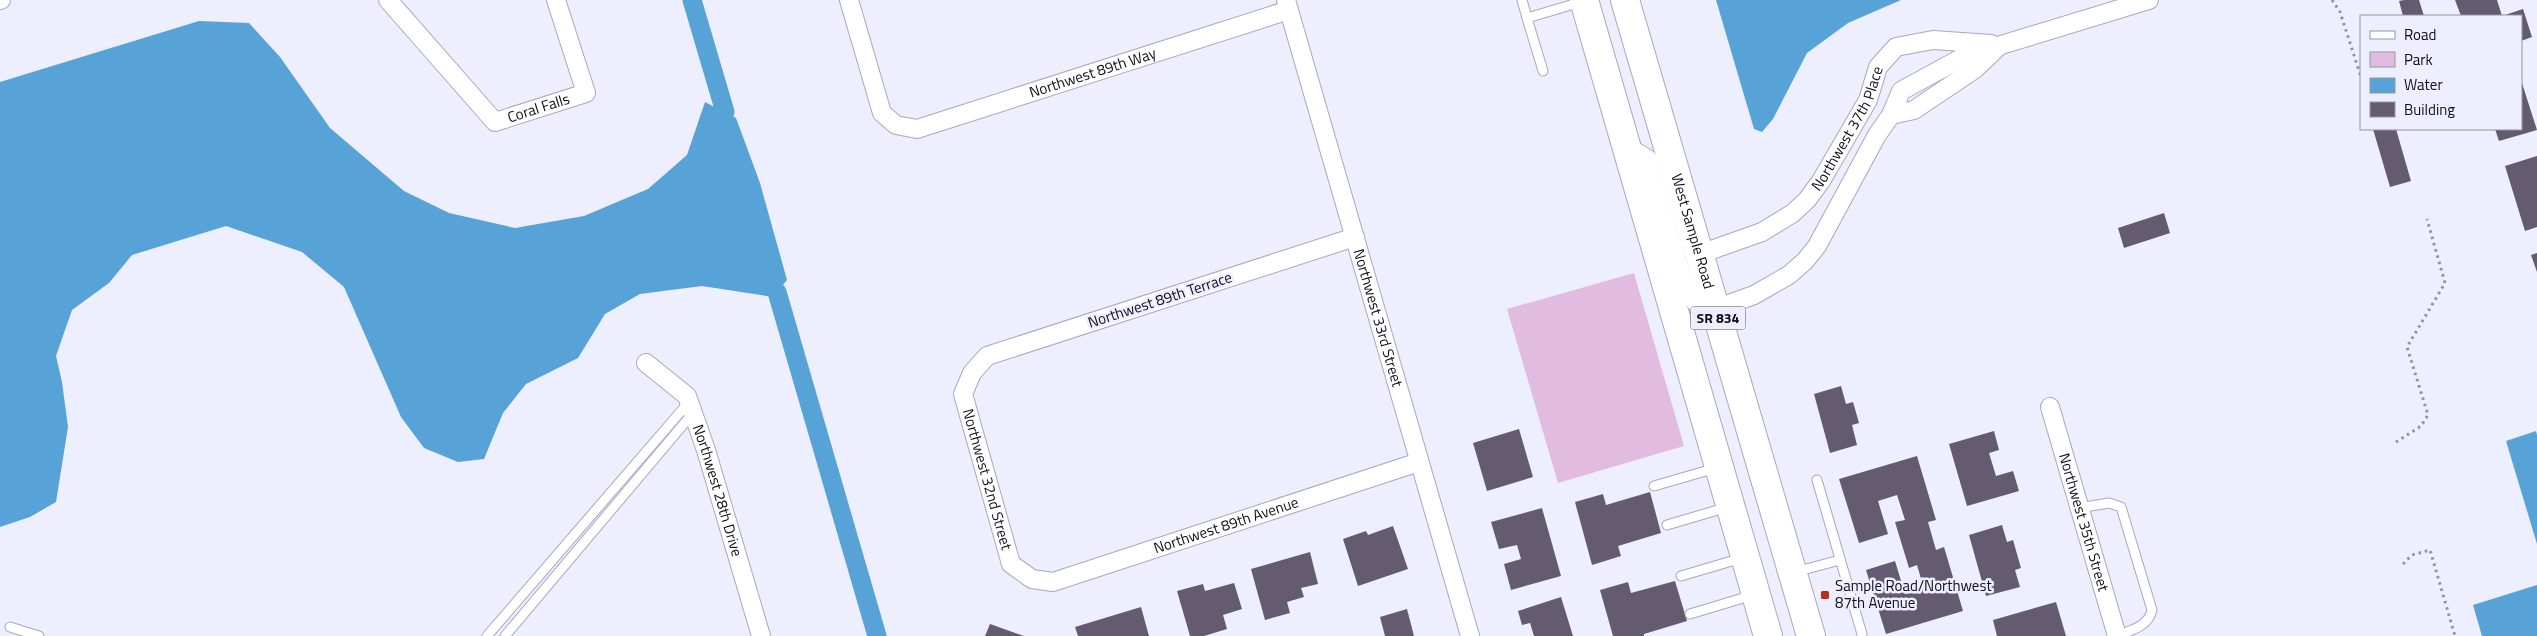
<svg xmlns="http://www.w3.org/2000/svg" width="2537" height="636" viewBox="0 0 2537 636" font-family="'Titillium Web',sans-serif">
	<rect width="100%" height="100%" fill="#edeefe"/>
	<path fill="#e2bbe1" d="M1634,273L1684,446L1558,483L1507,309Z"/>
	<g fill="#57a3d7">
		<path d="M1716,0H1917H1901L1848,23L1807,53L1773,119L1762,132L1754,129Z"/>
		<path d="M199,21L249,23L280,57L330,128L404,191L449,213L515,228L584,216L648,189L687,155L705,102L736,118L760,183L787,280L773,297L702,286L640,294L605,314L578,358L526,384L503,413L484,459L458,462L424,448L401,417L344,287L302,252L226,226L132,255L109,283L72,310L56,356L62,382L68,427L56,502L30,517L0,527V82Z"/>
		<path d="M2536,431L2537,435V544L2506,441Z"/>
		<path d="M2537,585V636H2482L2473,605Z"/>
	</g>
	<g fill="none" stroke-linecap="round" stroke-linejoin="round">
		<g stroke="#57a3d7" stroke-width="19">
			<path d="M692,0L725,112"/>
			<path d="M777,292L877,636"/>
		</g>
	</g>
	<g fill="#645b70">
		<path d="M2404,0H2419L2424,16H2403L2399,1Z"/>
		<path d="M2455,0H2497L2502,16L2523,9L2532,37L2521,41V16H2461Z"/>
		<path d="M2521,80L2537,130L2499,141L2495,129H2521Z"/>
		<path d="M2373,129H2396L2411,181L2390,187Z"/>
		<path d="M2537,156V227L2525,231L2505,166Z"/>
		<path d="M2164,213L2170,233L2124,248L2118,228Z"/>
		<path d="M2537,253V272L2531,255Z"/>
		<path d="M1841,386L1846,404L1853,402L1859,423L1852,425L1857,445L1830,453L1814,394Z"/>
		<path d="M1519,429L1533,477L1487,491L1473,443Z"/>
		<path d="M1994,431L1999,450L1989,453L1996,476L2013,471L2019,491L1967,506L1949,444Z"/>
		<path d="M1917,456L1936,520L1928,522L1936,550L1944,547L1963,611L1886,634L1866,570L1895,561L1905,594L1924,589L1917,565L1909,568L1895,522L1905,520L1897,495L1878,501L1888,534L1859,543L1839,479Z"/>
		<path d="M1650,492L1661,533L1618,546L1621,556L1592,565L1575,502L1603,494L1606,505Z"/>
		<path d="M1542,508L1561,576L1511,590L1504,564L1521,559L1517,545L1499,549L1491,522Z"/>
		<path d="M2002,525L2007,542L2013,540L2021,568L2015,570L2020,587L1986,596L1969,535Z"/>
		<path d="M1393,526L1408,569L1358,586L1343,539L1366,531L1368,535Z"/>
		<path d="M1310,552L1318,584L1301,588L1304,597L1287,602L1290,613L1265,620L1251,569Z"/>
		<path d="M1675,581L1687,621L1644,634V636H1613L1600,590L1628,582L1631,593Z"/>
		<path d="M1234,583L1242,609L1223,615L1227,629L1204,636H1190L1177,591L1203,584L1205,591Z"/>
		<path d="M1561,597L1573,636H1534L1530,623L1522,625L1518,611Z"/>
		<path d="M2056,602L2066,636H1997L1993,620Z"/>
		<path d="M1141,607L1149,636H1078L1075,627Z"/>
		<path d="M1407,609L1414,636H1385L1380,617Z"/>
		<path d="M990,624L1024,636H985Z"/>
	</g>
	<g fill="none" stroke-linecap="round" stroke-linejoin="round">
		<g stroke="#a7a8c1" stroke-width="11">
			<g id="lane">
				<path d="M1522,0L1527,18"/>
				<path d="M1543,71L1527,18L1581,2"/>
				<path d="M1817,480L1862,634"/>
				<path d="M1654,486L1716,468"/>
				<path d="M2079,508L2109,503L2121,507L2152,610C2148,627 2131,630 2117,636"/>
				<path d="M1667,525L1728,507"/>
				<path d="M1795,572L1840,560"/>
				<path d="M1681,576L1742,558"/>
				<path d="M1690,614L1753,595"/>
				<path d="M10,627L39,636"/>
				<path d="M487,636L689,402"/>
				<path d="M505,636L693,413"/>
			</g>
		</g>
		<g stroke="#a7a8c1" stroke-width="20">
			<g id="street">
				<path d="M0,0H1"/>
				<path id="s1" d="M388,0L495,122L586,93L556,0"/>
				<path id="s2" d="M849,0L882,113L896,125L917,129L1289,10"/>
				<path id="s3" d="M1286,0L1470,636"/>
				<path d="M1891,115L1914,110L1975,69L1997,48"/>
				<path d="M1626,146L1648,159L1683,280L1696,303L1715,309L1754,295L1789,275L1805,261L1817,246L1877,135L1891,115L1901,91L1965,56L2149,0"/>
				<path id="s4" d="M1355,237L987,356L972,373L963,394L1011,564L1032,579L1053,582L1419,462"/>
				<path id="s5" d="M1700,254L1762,232L1793,213L1807,200L1821,181L1868,100L1878,67L1896,47L1933,40L1991,44"/>
				<path id="s6" d="M646,363L687,396L706,450L761,636"/>
				<path id="s7" d="M2050,407L2117,636"/>
			</g>
		</g>
		<g stroke="#a7a8c1" stroke-width="30">
			<g id="primary">
				<path d="M1584,0L1768,636"/>
				<path id="s8" d="M1625,0L1811,636"/>
			</g>
		</g>
		<g stroke="#9293a0" stroke-width="3" stroke-dasharray="2.5 4" stroke-linecap="butt">
			<path d="M2332,0L2340,12L2361,77"/>
			<path d="M2396,442L2421,426L2428,415L2407,347L2445,283L2427,219"/>
			<path d="M2403,564L2412,555L2430,550L2455,636"/>
		</g>
		<use href="#lane" stroke="#fff" stroke-width="9"/>
		<use href="#street" stroke="#fff" stroke-width="18"/>
		<use href="#primary" stroke="#fff" stroke-width="28"/>
	</g>
	<rect fill="#bb2f1a" stroke="#edeefe" stroke-width="2" x="1820" y="590" width="10" height="10" rx="2.5"/>
	<g text-anchor="middle" stroke-width="5" stroke-linejoin="round" paint-order="stroke">
		<rect fill="#edeefe" stroke="#52525d" stroke-width="1" x="1690.5" y="306.5" width="55" height="23" rx="4"/>
		<g font-size="14" font-weight="bold" fill="#0f0f18">
			<text x="1718" y="323">SR 834</text>
		</g>
		<g font-size="15" fill="#0f0f18" stroke="#edeefe">
			<text dy="5" stroke="none"><textPath href="#s2" startOffset="342">Northwest 89th Way</textPath></text>
			<text dy="5" stroke="none"><textPath href="#s1" startOffset="208">Coral Falls</textPath></text>
			<text dy="5" stroke="none"><textPath href="#s5" startOffset="204">Northwest 37th Place</textPath></text>
			<text dy="5" stroke="none"><textPath href="#s8" startOffset="241">West Sample Road</textPath></text>
			<text transform="translate(1160 300) rotate(-18)" y="5">Northwest 89th Terrace</text>
			<text dy="5" stroke="none"><textPath href="#s3" startOffset="331">Northwest 33rd Street</textPath></text>
			<text dy="5" stroke="none"><textPath href="#s4" startOffset="521">Northwest 32nd Street</textPath></text>
			<text dy="5" stroke="none"><textPath href="#s6" startOffset="152">Northwest 28th Drive</textPath></text>
			<text dy="5" stroke="none"><textPath href="#s7" startOffset="120">Northwest 35th Street</textPath></text>
			<text dy="5" stroke="none"><textPath href="#s4" startOffset="838">Northwest 89th Avenue</textPath></text>
		</g>
		<g font-size="15" fill="#0f0f18" stroke="#edeefe" text-anchor="start">
			<text x="1835" y="591">Sample Road/Northwest<tspan x="1835" dy="17">87th Avenue</tspan></text>
		</g>
	</g>
	<rect x="2360" y="15" width="162" height="115" fill="#edeefe" stroke="#9495a2"/>
	<rect x="2370" y="31" width="25" height="8" fill="#ffffff" stroke="#9495a2"/>
	<text x="2404" y="40" font-size="15" fill="#0f0f18">Road</text>
	<rect x="2370" y="52" width="25" height="15" fill="#e2bbe1" stroke="#9495a2"/>
	<text x="2404" y="65" font-size="15" fill="#0f0f18">Park</text>
	<rect x="2370" y="78" width="25" height="15" fill="#57a3d7" stroke="#9495a2"/>
	<text x="2404" y="90" font-size="15" fill="#0f0f18">Water</text>
	<rect x="2370" y="102" width="25" height="15" fill="#645b70" stroke="#9495a2"/>
	<text x="2404" y="115" font-size="15" fill="#0f0f18">Building</text>
</svg>
